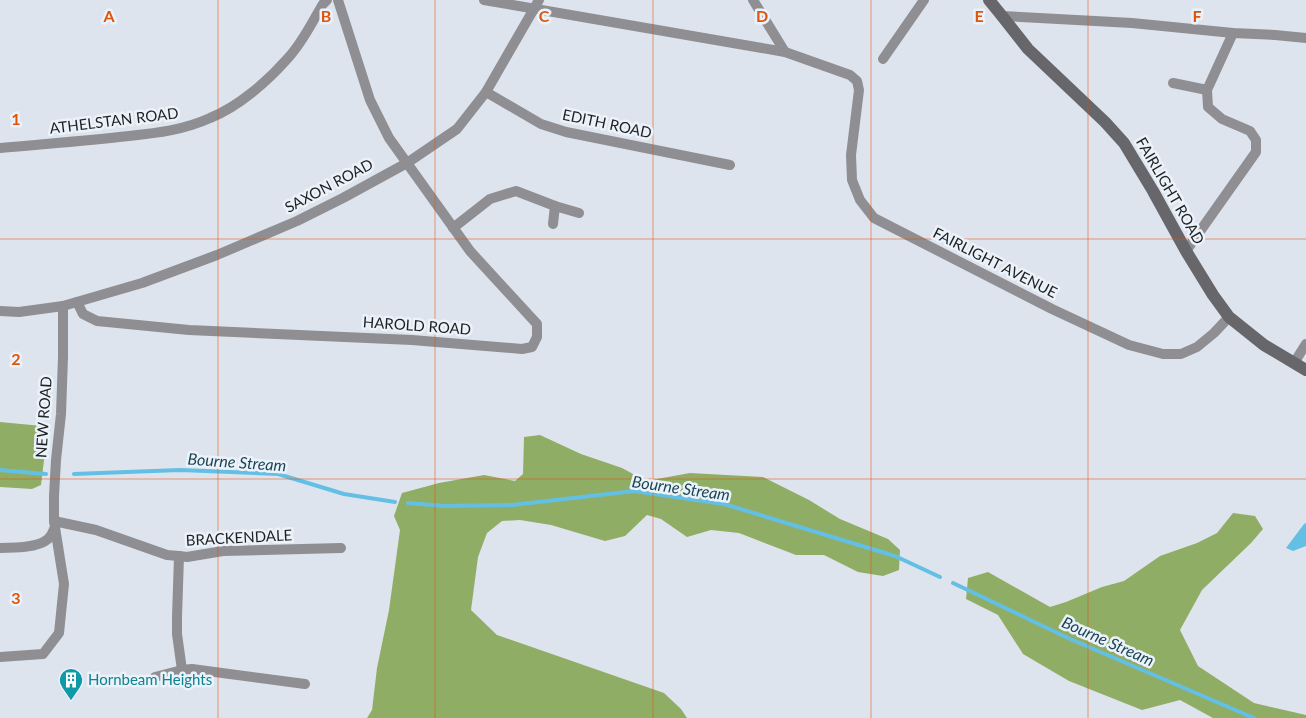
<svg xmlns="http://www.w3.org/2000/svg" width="1306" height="718" viewBox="0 0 1306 718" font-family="Lato,sans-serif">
	<rect width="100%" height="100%" fill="#dee4ed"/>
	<g fill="#90ad66">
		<path d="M0,422L42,426L47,436L41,485L32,489L0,487Z"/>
		<path d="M540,435L581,454L622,468L646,481L690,473L763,477L809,500L840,519L888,539L900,550L899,570L883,576L858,572L824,555H796L739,533L711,530L687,537L661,519L647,515L625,536L605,541L551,525L520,520L502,521L487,533L478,557L471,610L497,635L664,693L681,709L687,718H367L372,710L377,668L389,610L400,530L394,516L402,493L439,483L484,475L515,481L523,474L524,437Z"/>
		<path d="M1233,513L1255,516L1263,529L1251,543L1202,590L1180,630L1198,666L1254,703L1306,715V718H1213L1180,700L1142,710L1069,681L1023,654L998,615L966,599L968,578L988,572L1050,607L1066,602L1102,587L1124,581L1160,556L1197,543L1217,533Z"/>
	</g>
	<path fill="#63c0e4" d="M1306,523V546L1293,551L1286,548L1304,524Z"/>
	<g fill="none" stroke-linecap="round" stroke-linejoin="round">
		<g stroke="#63c0e4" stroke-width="4">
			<path d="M0,470L46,474"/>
			<path d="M74,474L180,470L278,474L344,494L395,502"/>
			<path d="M408,503L445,506L512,505L634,491L724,504L895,556L940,577"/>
			<path d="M953,583L1068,638L1254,718"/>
		</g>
		<g stroke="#8f8e92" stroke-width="10">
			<path d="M484,0L785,52L850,75L857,81L859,90L851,155L852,180L860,200L874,218L1052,309L1129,345L1163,354H1181L1197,347L1214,333L1229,317"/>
			<path d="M753,0L785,52"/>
			<path d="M1002,16L1132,23L1233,33L1275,35L1306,38"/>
			<path d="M883,59L924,0"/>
			<path d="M1173,83L1207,90"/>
			<path d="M486,92L541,124L566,132L730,165"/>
			<path d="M0,148C43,144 86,141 129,136C157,133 184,130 210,118C238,107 268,81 288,58C303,42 312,22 323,4L327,0"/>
			<path d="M553,224L555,206"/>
			<path d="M453,228L490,199L516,191L555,206L579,213"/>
			<path d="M1186,251L1256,152V140L1250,131L1222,119L1208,107L1207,90L1233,33"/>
			<path d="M77,302L83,314L97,321L189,330L412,340L522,349L532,347L537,337V324L470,251L389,138L370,100L338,0"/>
			<path d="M0,311L19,312L63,306L142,283L217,255L297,221L343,198L407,163L457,129L486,92L539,0"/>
			<path d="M1294,363L1306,344"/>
			<path d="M54,521L96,530L167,555L179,556L187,557L223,551L341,548"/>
			<path d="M0,548C13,548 38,548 48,539C50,537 53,532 54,529"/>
			<path d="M179,556L177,617V634L182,670"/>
			<path d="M0,657L43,654L59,633L64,584L54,521V496L56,460L61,414L63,357V306"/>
			<path d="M155,677L182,670L192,669L305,684"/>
		</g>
		<path stroke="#67666b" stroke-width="12" d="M989,0L1002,16L1028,49L1105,122L1124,143L1153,191L1186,251L1213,295L1229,317L1264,345L1306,370"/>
	</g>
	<path fill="none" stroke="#de560d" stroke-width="1" stroke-opacity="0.55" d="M218,0V718M435,0V718M653,0V718M871,0V718M1088,0V718M0,239H1306M0,479H1306"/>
	<defs>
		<g id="building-pin" transform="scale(1.25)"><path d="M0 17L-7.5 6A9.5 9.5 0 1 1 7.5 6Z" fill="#0f9aa8" stroke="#ecf2fa"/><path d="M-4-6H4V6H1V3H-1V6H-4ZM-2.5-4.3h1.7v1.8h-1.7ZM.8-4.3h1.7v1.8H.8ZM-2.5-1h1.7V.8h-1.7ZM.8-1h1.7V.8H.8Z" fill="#fff"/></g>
	</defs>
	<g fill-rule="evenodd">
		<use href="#building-pin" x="71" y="680"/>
	</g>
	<g text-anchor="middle" stroke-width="5" stroke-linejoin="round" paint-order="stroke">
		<g font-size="15" fill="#1d2023" stroke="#ecf2fa">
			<text transform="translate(114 121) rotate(-7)" y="5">ATHELSTAN ROAD</text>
			<text transform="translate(607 124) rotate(12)" y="5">EDITH ROAD</text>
			<text transform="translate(329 186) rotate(-28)" y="5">SAXON ROAD</text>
			<text transform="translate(1170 191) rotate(60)" y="5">FAIRLIGHT ROAD</text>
			<text transform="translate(995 263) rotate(27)" y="5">FAIRLIGHT AVENUE</text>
			<text transform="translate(417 326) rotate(4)" y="5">HAROLD ROAD</text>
			<text transform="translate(44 417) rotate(-86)" y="5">NEW ROAD</text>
			<text transform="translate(239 538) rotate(-3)" y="5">BRACKENDALE</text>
		</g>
		<g font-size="15" fill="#0d838f" stroke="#ecf2fa" text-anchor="start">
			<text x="88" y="685">Hornbeam Heights</text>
		</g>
		<g font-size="16" font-style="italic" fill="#1b4554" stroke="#ecf2fa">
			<text transform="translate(237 462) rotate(4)" y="6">Bourne Stream</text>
			<text transform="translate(681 488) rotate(8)" y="6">Bourne Stream</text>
			<text transform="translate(1108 641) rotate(24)" y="6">Bourne Stream</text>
		</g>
	</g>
	<g font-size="16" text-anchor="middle" font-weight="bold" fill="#de560d" stroke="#ecf2fa" stroke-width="5" stroke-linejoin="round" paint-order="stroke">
		<text x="109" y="22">A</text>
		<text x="326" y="22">B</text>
		<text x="544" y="22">C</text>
		<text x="762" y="22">D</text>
		<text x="979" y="22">E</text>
		<text x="1197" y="22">F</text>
		<text x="16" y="125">1</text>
		<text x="16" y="365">2</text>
		<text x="16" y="604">3</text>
	</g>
</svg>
